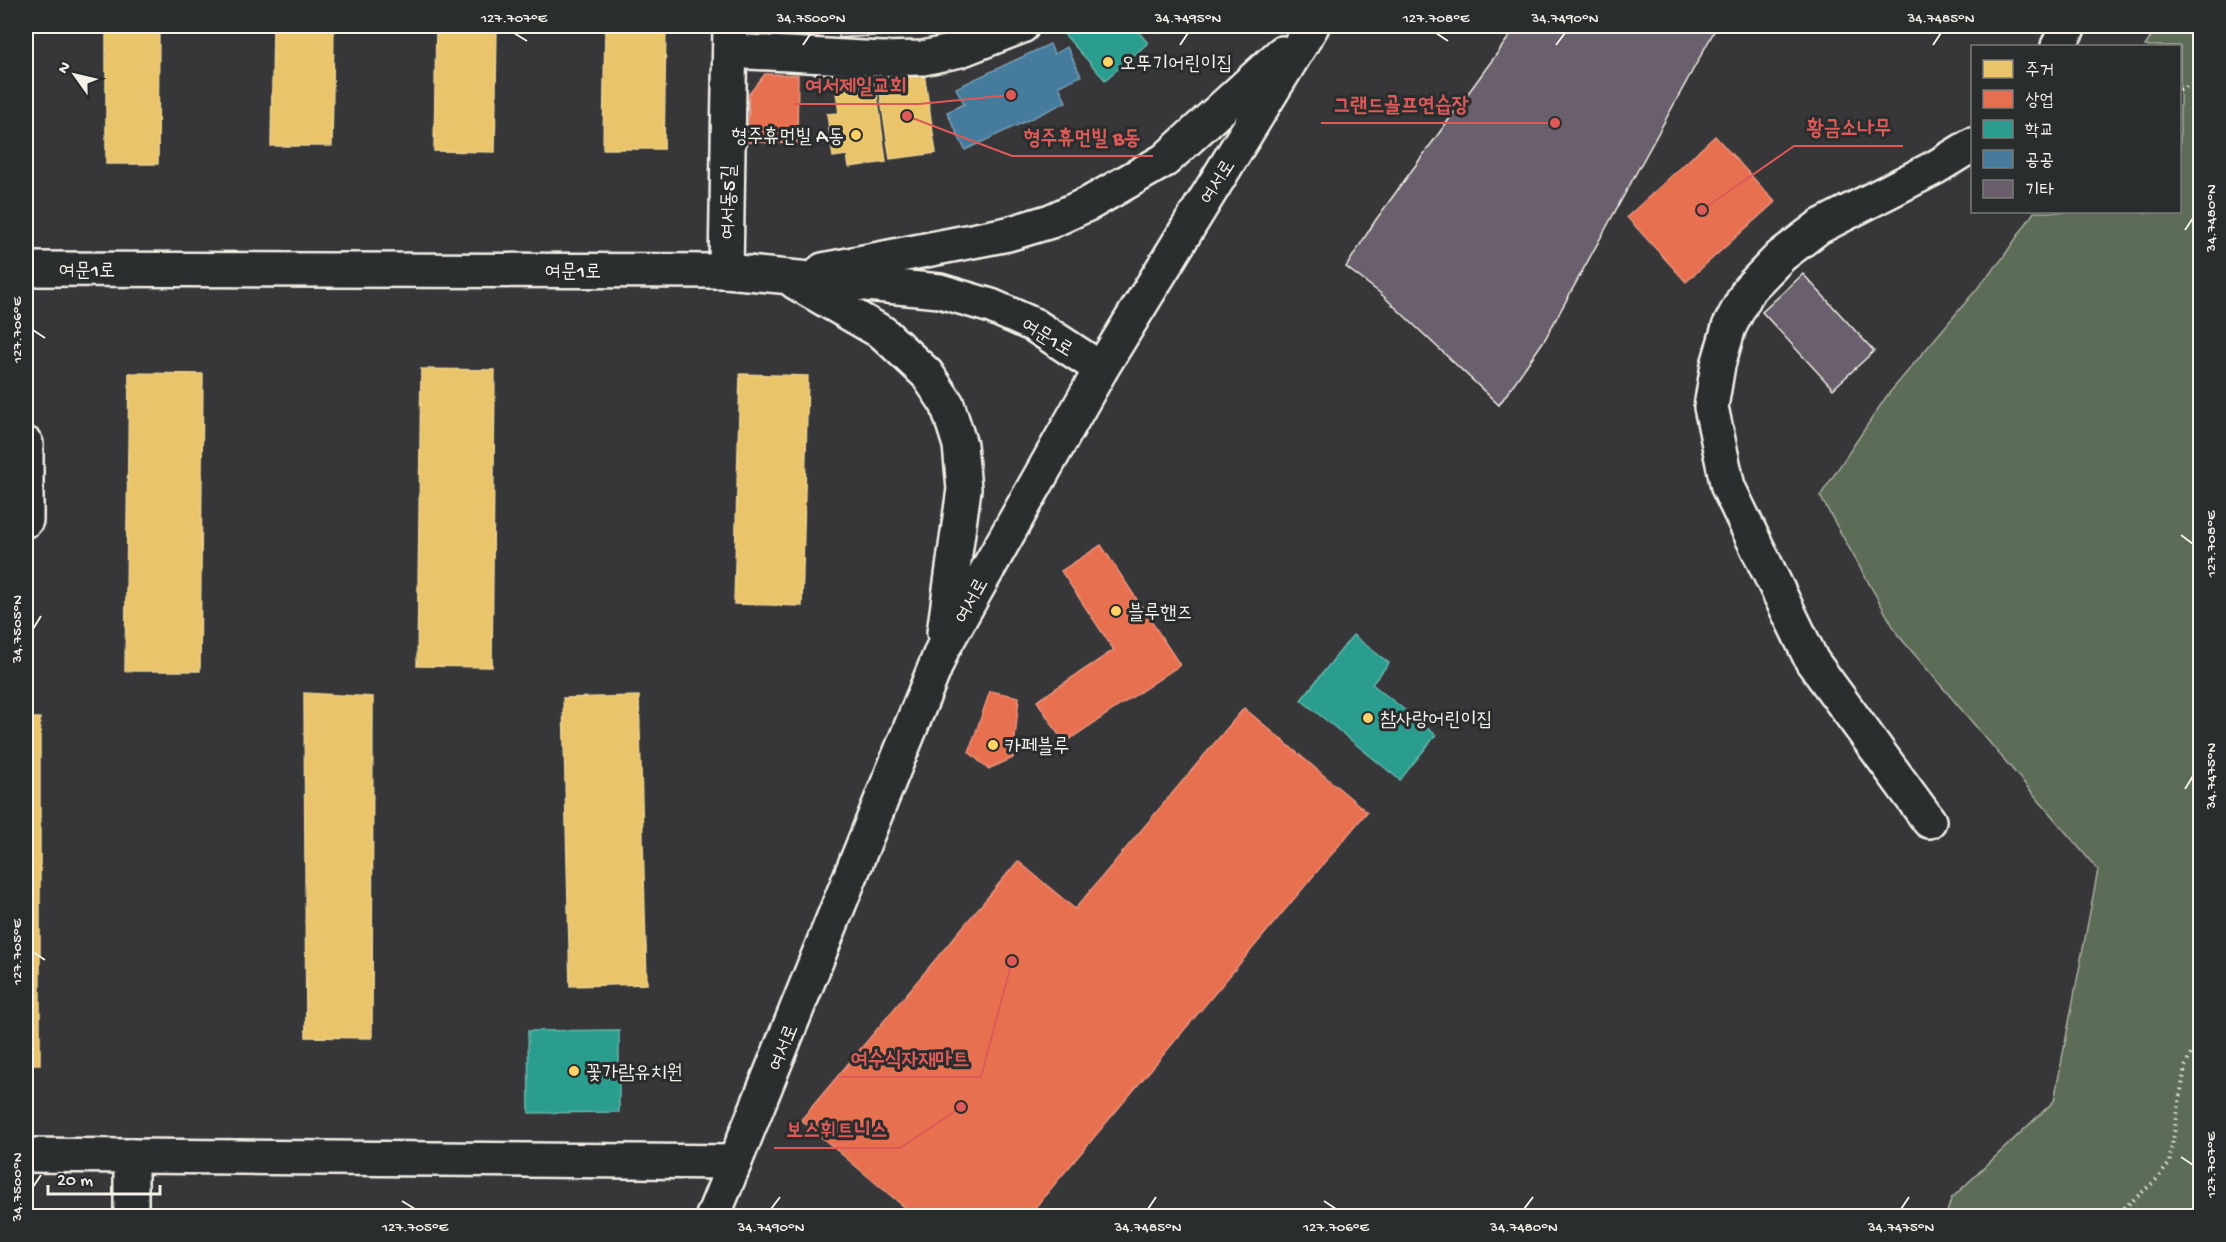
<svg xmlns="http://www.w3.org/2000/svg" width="2226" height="1242" viewBox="0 0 2226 1242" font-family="'Gochi Hand','Poor Story',sans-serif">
	<rect width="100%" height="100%" fill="#37373a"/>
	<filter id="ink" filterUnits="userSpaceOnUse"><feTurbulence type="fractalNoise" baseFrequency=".0167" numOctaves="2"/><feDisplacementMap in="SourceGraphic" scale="12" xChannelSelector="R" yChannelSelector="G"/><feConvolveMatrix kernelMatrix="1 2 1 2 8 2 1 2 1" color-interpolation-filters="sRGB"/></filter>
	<g filter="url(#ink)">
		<path fill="#5c6c56" stroke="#a8ae9f" stroke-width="1.5" d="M2158,26H2200V1216H1946L1951,1199L2054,1101L2098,870L1898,635L1820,496L1886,397L2002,259L2034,212H2180V46H2145Z"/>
		<g fill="#e9c46a" stroke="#ecd290" stroke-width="1.5">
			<path d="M106,26H159L158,164H106Z"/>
			<path d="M273,26H334L332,146H271Z"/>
			<path d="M436,26H497L495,152L434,151Z"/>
			<path d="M605,26H666L664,149H603Z"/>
			<path d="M924,73L936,153L890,159L878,80Z"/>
			<path d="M875,79L886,162L849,167L847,155L833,157L827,114L839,113L835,85Z"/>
			<path d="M421,369L495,370L492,667L417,666Z"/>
			<path d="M129,373L203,374L200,671H125Z"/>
			<path d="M740,374L808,376L802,606L734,604Z"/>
			<path d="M304,693L373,697L372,1038L306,1037Z"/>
			<path d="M639,696L647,984L570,986L563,698Z"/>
			<rect x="26" y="718" width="14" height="346"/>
		</g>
		<g fill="#e76f51" stroke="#eb967e" stroke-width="1.5">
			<path d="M756,26H819L818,41L769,39Z"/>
			<path d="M765,74L798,75L797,143L748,142L749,94Z"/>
			<path d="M1715,136L1775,202L1686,282L1627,217Z"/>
			<path d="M1101,545L1180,665L1064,743L1037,701L1114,650L1061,571Z"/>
			<path d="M990,691L1019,697L1013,758L988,769L969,752Z"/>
			<path d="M1244,708L1367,812L1028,1216H915L801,1120L1018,861L1075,909Z"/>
		</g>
		<g fill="#2a9d8f" stroke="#67b6aa" stroke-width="1.5">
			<path d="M1057,26H1133L1148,43L1105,80Z"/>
			<path d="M1353,635L1389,663L1372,684L1436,735L1400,780L1301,700Z"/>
			<path d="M619,1030V1112L529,1113L528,1031Z"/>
		</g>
		<path fill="#457b9d" stroke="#7a9eb4" stroke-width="1.5" d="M1050,44L1054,54L1067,47L1081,76L1059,86L1066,102L965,150L947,112L964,104L956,88Z"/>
		<g fill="#6b5e6c" stroke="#f4f1e8" stroke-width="1.5">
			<path d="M840,26H899L890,35L839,38Z"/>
			<path d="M1151,26H1166L1160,33Z"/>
			<path d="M1517,26H1717L1545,339L1499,405L1380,293L1346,267L1375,221Z"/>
			<path d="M1803,274L1874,351L1833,389L1762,312Z"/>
		</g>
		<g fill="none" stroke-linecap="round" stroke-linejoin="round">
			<g stroke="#f4f1e8" stroke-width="38">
				<g id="minor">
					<path d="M2058,46L2069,26"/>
					<path d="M730,51L882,59L923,58L960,50L1022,26"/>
					<path d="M26,269L726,271L940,291L991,306L1034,325L1101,369"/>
					<path d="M823,270L1008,234L1051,221L1090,203L1165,160L1282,53"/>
					<path d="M726,271L730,26"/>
					<path d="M795,282L883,333L927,374L947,404L960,445L964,489L944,633"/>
					<path d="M26,444V520"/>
					<path d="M1929,821L1812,661L1728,487L1711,407L1718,365L1729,327L1749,289L1781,256L1819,227L1936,167L1972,145"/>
					<path d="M26,1155L735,1162"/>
					<path d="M131,1216V1156"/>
					<path d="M713,1216L942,650L1101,369L1312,26"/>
				</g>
			</g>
			<g stroke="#f4f1e8" stroke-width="4" stroke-dasharray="1.5 4.5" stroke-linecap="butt">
				<path d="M2180,90L2200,81"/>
				<path d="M2115,1216L2157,1179L2169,1164L2185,1067L2200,1034"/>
			</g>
			<use href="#minor" stroke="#2a2d2e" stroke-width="33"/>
		</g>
	</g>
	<path fill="none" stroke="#f4f1e8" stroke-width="2" d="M514,33L527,41M1436,33L1448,41M803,45L811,33M1180,45L1188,33M1556,45L1565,33M1933,45L1941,33M2185,230L2193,218M33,330L45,338M2181,535L2193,544M33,629L41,616M2185,789L2193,776M33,952L45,960M2181,1157L2193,1165M33,1187L41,1175M402,1201L415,1209M1324,1201L1336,1209M771,1209L780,1197M1148,1209L1156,1197M1524,1209L1533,1197M1901,1209L1909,1197"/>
	<g fill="#ffd166" stroke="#2a2d2e" stroke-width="2">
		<circle cx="1108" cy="62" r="6"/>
		<circle cx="856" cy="135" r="6"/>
		<circle cx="1116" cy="611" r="6"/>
		<circle cx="1368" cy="718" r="6"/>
		<circle cx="993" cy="745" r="6"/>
		<circle cx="574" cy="1071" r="6"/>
	</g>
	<g text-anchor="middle" stroke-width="6" stroke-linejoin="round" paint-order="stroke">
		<g font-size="20" fill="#f4f1e8" stroke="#2a2d2e" text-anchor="start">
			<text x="1120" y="69">오뚜기어린이집</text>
			<text x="844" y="142" text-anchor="end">형주휴먼빌 A동</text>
			<text x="1128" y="618">블루핸즈</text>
			<text x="1380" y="725">참사랑어린이집</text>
			<text x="1005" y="752">카페블루</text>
			<text x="586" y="1078">꽃가람유치원</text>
		</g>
		<g font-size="20" fill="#f4f1e8" stroke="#2a2d2e">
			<text transform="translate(1216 181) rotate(-58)" y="7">여서로</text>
			<text transform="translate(727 202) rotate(-89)" y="7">여서동5길</text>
			<text x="87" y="276">여문1로</text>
			<text x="573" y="277">여문1로</text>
			<text transform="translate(1048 336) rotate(31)" y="7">여문1로</text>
			<text transform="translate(970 600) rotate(-61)" y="7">여서로</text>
			<text transform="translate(782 1047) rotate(-68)" y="7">여서로</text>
		</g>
	</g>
	<path fill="none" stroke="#de5a58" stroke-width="2" d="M1011 95L919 104H794M1555 123L1481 123H1321M1702 210L1794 146H1903M907 116L1012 156H1153M1012 961L981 1077H839M961 1107L900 1148H774"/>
	<g fill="#de5a58" stroke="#2a2d2e" stroke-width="2">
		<circle cx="1011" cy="95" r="6"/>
		<circle cx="1555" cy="123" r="6"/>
		<circle cx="1702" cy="210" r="6"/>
		<circle cx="907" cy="116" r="6"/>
		<circle cx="1012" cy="961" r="6"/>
		<circle cx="961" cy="1107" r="6"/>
	</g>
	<g font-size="21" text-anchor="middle" font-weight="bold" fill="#de5a58" stroke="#2a2d2e" stroke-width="6" stroke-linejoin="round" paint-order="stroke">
		<text x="856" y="92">여서제일교회</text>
		<text x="1401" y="111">그랜드골프연습장</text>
		<text x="1849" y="134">황금소나무</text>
		<text x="1082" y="144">형주휴먼빌 B동</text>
		<text x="910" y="1065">여수식자재마트</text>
		<text x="837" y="1136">보스휘트니스</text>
	</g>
	<rect width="2226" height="1242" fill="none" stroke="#2a2d2e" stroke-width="66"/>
	<rect x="1971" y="45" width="210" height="168" fill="#2a2d2e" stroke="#7b7b78" stroke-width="1.5"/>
	<rect x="1983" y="60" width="30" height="18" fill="#e9c46a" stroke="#7b7b78" stroke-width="1.5"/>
	<text x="2025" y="75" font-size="18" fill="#f4f1e8">주거</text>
	<rect x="1983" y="90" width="30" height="18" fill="#e76f51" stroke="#7b7b78" stroke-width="1.5"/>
	<text x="2025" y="105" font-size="18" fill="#f4f1e8">상업</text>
	<rect x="1983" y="120" width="30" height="18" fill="#2a9d8f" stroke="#7b7b78" stroke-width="1.5"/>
	<text x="2025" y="135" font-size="18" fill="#f4f1e8">학교</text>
	<rect x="1983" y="150" width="30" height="18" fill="#457b9d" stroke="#7b7b78" stroke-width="1.5"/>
	<text x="2025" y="165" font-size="18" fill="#f4f1e8">공공</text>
	<rect x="1983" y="180" width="30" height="18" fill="#6b5e6c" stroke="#7b7b78" stroke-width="1.5"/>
	<text x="2025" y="195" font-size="18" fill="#f4f1e8">기타</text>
	<g transform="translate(75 75) rotate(304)" stroke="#2a2d2e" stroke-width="4.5" paint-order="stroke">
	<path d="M0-4.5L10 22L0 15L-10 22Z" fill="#f4f1e8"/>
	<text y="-9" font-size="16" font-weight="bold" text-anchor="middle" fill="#f4f1e8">N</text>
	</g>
	<path d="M48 1185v9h112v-9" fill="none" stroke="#f4f1e8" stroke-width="3"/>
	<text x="57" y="1185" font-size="18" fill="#f4f1e8" stroke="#2a2d2e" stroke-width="4.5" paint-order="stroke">20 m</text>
	<rect x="33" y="33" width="2160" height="1176" fill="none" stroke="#f4f1e8" stroke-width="2"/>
	<g font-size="15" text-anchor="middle" fill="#f4f1e8">
		<text x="514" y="22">127.707°E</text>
		<text x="811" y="22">34.7500°N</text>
		<text x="1188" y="22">34.7495°N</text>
		<text x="1436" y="22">127.708°E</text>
		<text x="1565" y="22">34.7490°N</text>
		<text x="1941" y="22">34.7485°N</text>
		<text transform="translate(2210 218) rotate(-90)" y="5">34.7480°N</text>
		<text transform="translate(16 330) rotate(-90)" y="5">127.706°E</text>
		<text transform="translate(2210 544) rotate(-90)" y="5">127.708°E</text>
		<text transform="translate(16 629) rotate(-90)" y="5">34.7505°N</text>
		<text transform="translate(2210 776) rotate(-90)" y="5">34.7475°N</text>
		<text transform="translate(16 952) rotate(-90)" y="5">127.705°E</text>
		<text transform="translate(2210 1165) rotate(-90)" y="5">127.707°E</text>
		<text transform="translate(16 1187) rotate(-90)" y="5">34.7500°N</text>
		<text x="415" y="1231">127.705°E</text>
		<text x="771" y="1231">34.7490°N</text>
		<text x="1148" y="1231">34.7485°N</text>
		<text x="1336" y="1231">127.706°E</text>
		<text x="1524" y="1231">34.7480°N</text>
		<text x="1901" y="1231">34.7475°N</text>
	</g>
</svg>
